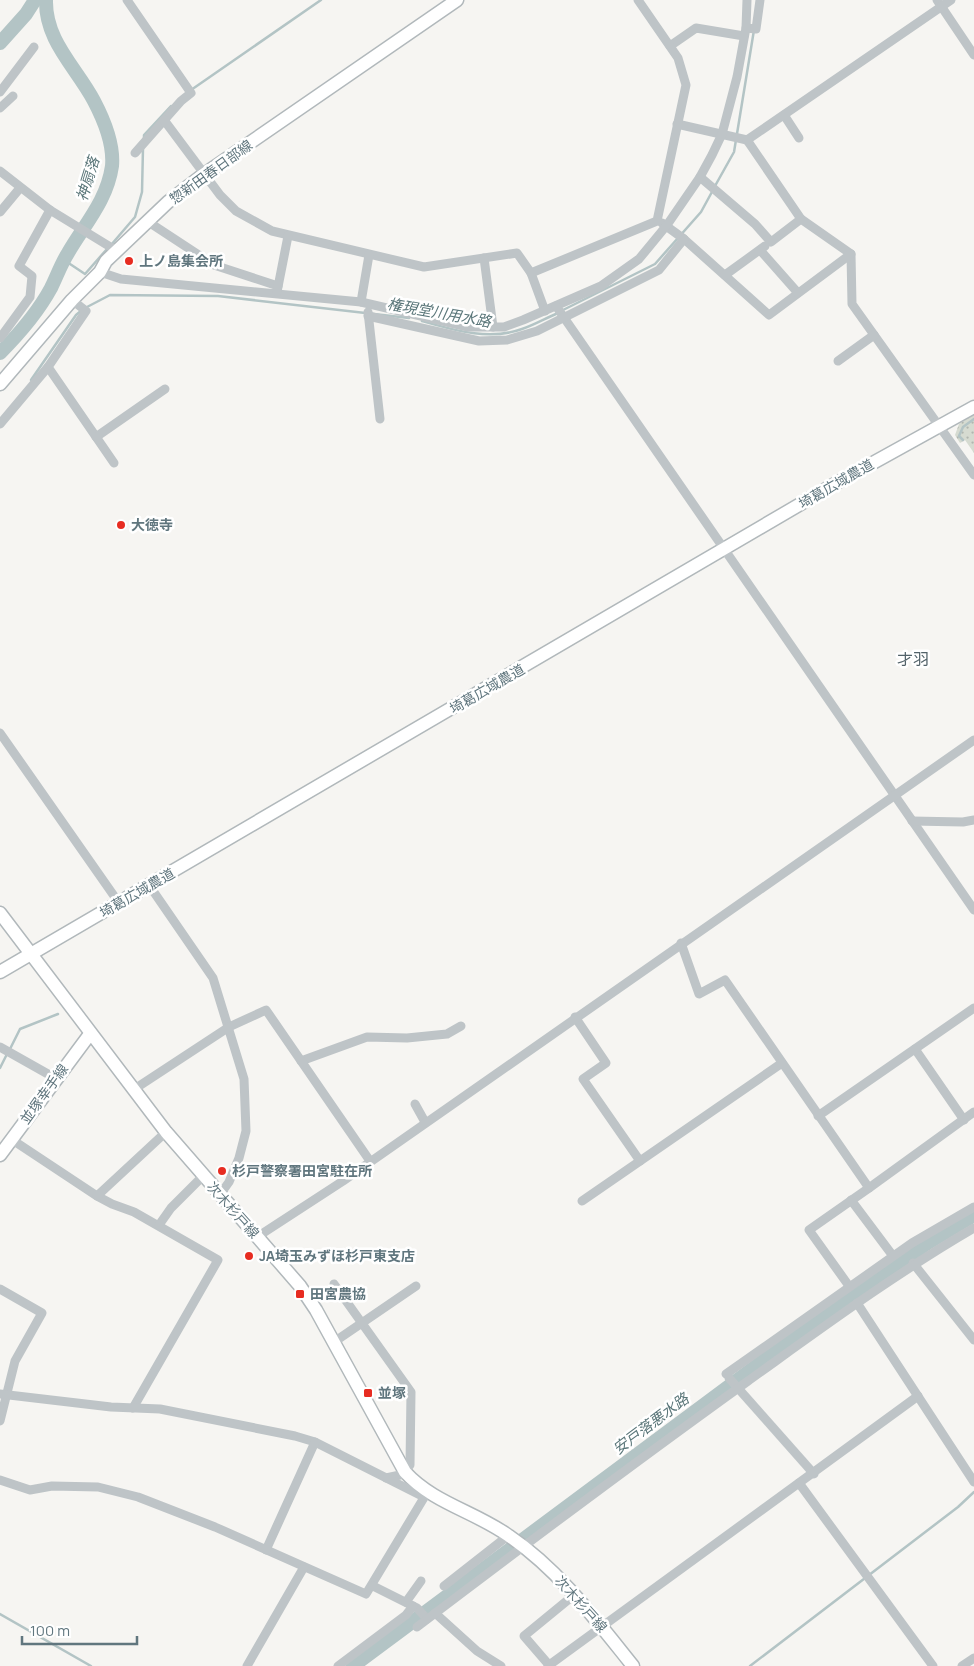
<svg xmlns="http://www.w3.org/2000/svg" width="974" height="1666" viewBox="0 0 974 1666" font-family="Manrope,'Noto Sans JP',sans-serif">
	<defs>
		<pattern id="park-dots" width="8" height="8" patternUnits="userSpaceOnUse" patternTransform="scale(1.25)"><rect width="8" height="8" fill="#d6dbd1"/><path d="M2 2h.1M6 6h.1" fill="none" stroke="#b1b6af" stroke-width="1.8" stroke-linecap="round"/></pattern>
	</defs>
	<rect width="100%" height="100%" fill="#f6f5f2"/>
	<path fill="url(#park-dots)" d="M974,414V453L965,440L960,443L955,435L959,424Z"/>
	<g fill="none" stroke-linecap="round" stroke-linejoin="round">
		<g stroke="#b3c4c5" stroke-width="2.5">
			<path d="M191,90L321,0"/>
			<path d="M144,140V135L171,106"/>
			<path d="M715,186L734,152L754,30"/>
			<path d="M111,245L135,217L142,192L143,148"/>
			<path d="M64,260L85,274L107,249"/>
			<path d="M87,307L110,295L218,296L409,318"/>
			<path d="M563,310L655,264L701,212L713,190"/>
			<path d="M422,321C454,330 489,341 522,329C534,325 546,318 558,313"/>
			<path d="M31,380L76,315L82,310"/>
			<path d="M963,440L959,436L963,427L974,419"/>
			<path d="M10,1049L20,1029L58,1014"/>
			<path d="M0,1068L7,1054"/>
			<path d="M0,1614L91,1666"/>
			<path d="M750,1666L958,1507L974,1492"/>
		</g>
		<g stroke="#b3c4c5" stroke-width="14">
			<path d="M0,43L26,14L35,0"/>
			<path d="M0,353C19,334 38,312 51,288C57,276 61,264 68,253C84,225 107,201 112,166C114,144 104,120 94,101C76,67 45,41 46,0"/>
			<path d="M353,1666L779,1349L926,1244L974,1215"/>
		</g>
		<g stroke="#b1b8bb" stroke-width="15">
			<g id="secondary">
				<path d="M0,384L72,300L100,272L106,261L168,202L203,175L457,0"/>
				<path d="M0,913L166,1132L300,1286L316,1310L405,1472C433,1503 476,1512 509,1536C559,1570 596,1620 633,1666"/>
				<path d="M0,972L833,485L974,407"/>
				<path d="M0,1155L90,1034"/>
			</g>
		</g>
		<g stroke="#bec4c7" stroke-width="9">
			<path d="M127,0L191,93L181,101L135,153"/>
			<path d="M937,0L974,55"/>
			<path d="M746,28L756,29L760,0"/>
			<path d="M670,46L696,28L744,36"/>
			<path d="M0,92L34,47"/>
			<path d="M0,108L13,96"/>
			<path d="M784,115L799,138"/>
			<path d="M164,120L220,195L236,211L272,231L424,267L517,253L531,273L545,311"/>
			<path d="M677,124L747,140L951,0"/>
			<path d="M747,140L801,219"/>
			<path d="M0,171L50,210L117,251"/>
			<path d="M700,177L755,224L771,242L801,219L851,254L852,304L974,475"/>
			<path d="M0,212L20,188"/>
			<path d="M147,221L214,265L278,286"/>
			<path d="M662,223L684,239L769,315L851,254"/>
			<path d="M760,250L798,293"/>
			<path d="M484,258L493,327"/>
			<path d="M100,272L121,279L361,302L468,327H504L523,320L601,286L639,259L667,225L700,177L712,155L722,134L737,77L746,28L747,0"/>
			<path d="M531,273L657,221L686,85L678,58L638,0"/>
			<path d="M725,275L765,246"/>
			<path d="M277,292L288,236"/>
			<path d="M72,300L86,311L48,367L114,463"/>
			<path d="M361,302L369,255"/>
			<path d="M556,306L974,910"/>
			<path d="M368,312L380,419"/>
			<path d="M368,316L479,341L507,340L537,331L659,270L684,239"/>
			<path d="M0,338L30,297L32,276L19,266L50,210"/>
			<path d="M838,361L874,335"/>
			<path d="M0,424L48,367"/>
			<path d="M96,437L165,389"/>
			<path d="M0,733L119,903"/>
			<path d="M912,821L963,822L974,820"/>
			<path d="M149,885L213,978L244,1079L246,1131L239,1158L229,1182L219,1196"/>
			<path d="M681,943L699,994L725,980L869,1188L974,1112"/>
			<path d="M575,1017L606,1063L583,1079L640,1161"/>
			<path d="M0,1047L55,1078"/>
			<path d="M915,1049L964,1120"/>
			<path d="M301,1061L367,1037L407,1038L447,1034L461,1026"/>
			<path d="M133,1090L229,1027L266,1010L370,1161"/>
			<path d="M415,1104L425,1122"/>
			<path d="M818,1116L974,1008"/>
			<path d="M11,1139L97,1196L112,1204L134,1212L218,1260L133,1408"/>
			<path d="M97,1196L166,1132"/>
			<path d="M851,1200L893,1256"/>
			<path d="M582,1201L782,1063"/>
			<path d="M159,1225L171,1208L202,1177"/>
			<path d="M257,1237L343,1181L974,740"/>
			<path d="M913,1263L974,1340"/>
			<path d="M334,1284L411,1392L410,1465L400,1475L386,1478"/>
			<path d="M849,1286L809,1230L869,1188"/>
			<path d="M0,1289L42,1313L15,1361L0,1421"/>
			<path d="M857,1303L974,1482"/>
			<path d="M334,1342L416,1286"/>
			<path d="M726,1374L912,1243L974,1207"/>
			<path d="M729,1378L814,1474"/>
			<path d="M0,1394L111,1407L160,1409L295,1436L315,1442L424,1497"/>
			<path d="M0,1480L30,1490L52,1486L98,1487L138,1497L215,1527L366,1594L428,1491"/>
			<path d="M799,1483L933,1666"/>
			<path d="M266,1550L315,1442"/>
			<path d="M373,1586L417,1608L427,1619"/>
			<path d="M444,1586L509,1535"/>
			<path d="M406,1602L421,1581"/>
			<path d="M435,1613L477,1651L501,1666"/>
			<path d="M417,1627C526,1544 637,1461 748,1381C822,1328 895,1274 974,1228"/>
			<path d="M549,1665L524,1636L574,1595"/>
			<path d="M247,1666L304,1567"/>
			<path d="M338,1666L406,1615L413,1606"/>
			<path d="M548,1666L918,1396"/>
			<path d="M962,1666L974,1658"/>
		</g>
		<use href="#secondary" stroke="#fff" stroke-width="12"/>
	</g>
	<g fill="#e72c21" stroke="#fff" stroke-width="2">
		<circle cx="129" cy="261" r="5"/>
		<circle cx="121" cy="525" r="5"/>
		<circle cx="222" cy="1171" r="5"/>
		<circle cx="249" cy="1256" r="5"/>
		<rect x="295" y="1289" width="10" height="10" rx="2.5"/>
		<rect x="363" y="1388" width="10" height="10" rx="2.5"/>
	</g>
	<g text-anchor="middle" stroke-width="5" stroke-linejoin="round" paint-order="stroke">
		<g font-size="14" fill="#60767e" stroke="#fff">
			<text transform="translate(211 172) rotate(-36)" y="5">惣新田春日部線</text>
			<text transform="translate(836 484) rotate(-30)" y="5">埼葛広域農道</text>
			<text transform="translate(487 689) rotate(-30)" y="5">埼葛広域農道</text>
			<text transform="translate(137 893) rotate(-30)" y="5">埼葛広域農道</text>
			<text transform="translate(44 1094) rotate(-54)" y="5">並塚幸手線</text>
			<text transform="translate(233 1210) rotate(48)" y="5">次木杉戸線</text>
			<text transform="translate(581 1604) rotate(48)" y="5">次木杉戸線</text>
		</g>
		<g font-size="14" font-weight="bold" fill="#60767e" stroke="#fff" text-anchor="start">
			<text x="139" y="266">上ノ島集会所</text>
			<text x="131" y="530">大徳寺</text>
			<text x="232" y="1176">杉戸警察署田宮駐在所</text>
			<text x="259" y="1261">JA埼玉みずほ杉戸東支店</text>
			<text x="310" y="1299">田宮農協</text>
			<text x="378" y="1398">並塚</text>
		</g>
		<g font-size="15" font-style="italic" fill="#5a7679" stroke="#fff">
			<text transform="translate(88 179) rotate(-73)" y="5">神扇落</text>
			<text transform="translate(439 313) rotate(10)" y="5">権現堂川用水路</text>
			<text transform="translate(651 1424) rotate(-37)" y="5">安戸落悪水路</text>
		</g>
		<g font-size="16" fill="#526269" stroke="#fff">
			<text x="913" y="665">才羽</text>
		</g>
	</g>
	<path d="M22 1636v8h115v-8" fill="none" stroke="#60767e" stroke-width="2.5"/>
	<text x="30" y="1636" font-size="15" fill="#60767e" stroke="#ffffff" stroke-width="4" paint-order="stroke">100 m</text>
</svg>
